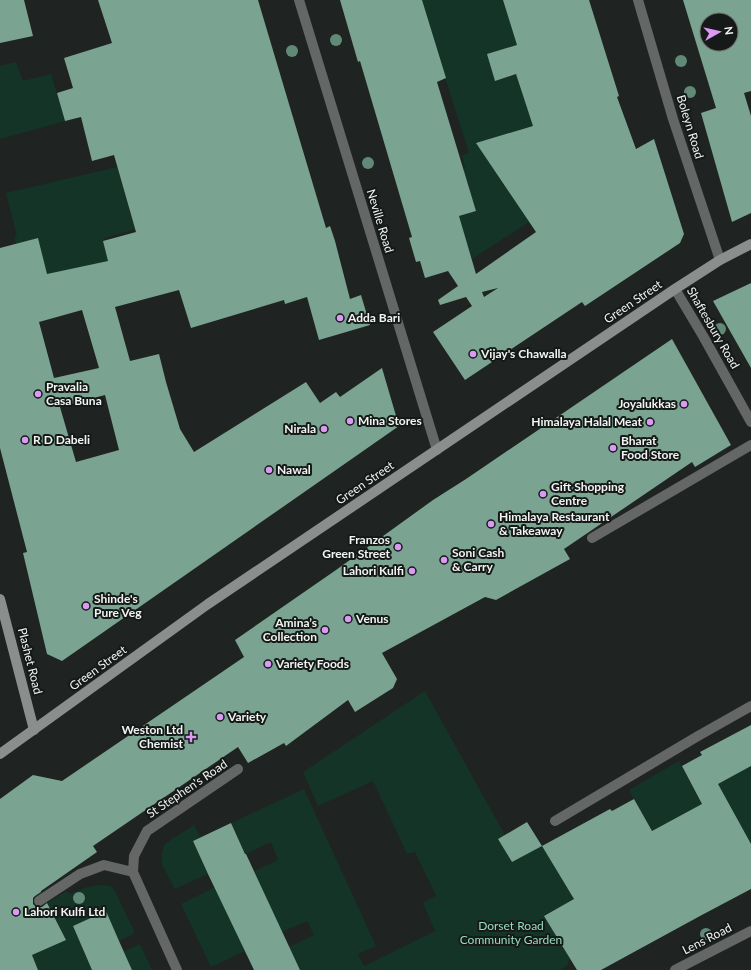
<svg xmlns="http://www.w3.org/2000/svg" width="751" height="970" viewBox="0 0 751 970" font-family="Lato,sans-serif">
	<rect width="100%" height="100%" fill="#1f2321"/>
	<g fill="#143428">
		<path d="M412,0H504L503,1L509,18L555,4L495,81L571,58L520,86L525,100L531,99L551,117L492,166L529,222L472,259L468,247L444,221L476,211L467,182L431,179L465,168L462,155L469,153L444,74Z"/>
		<path d="M16,62L23,81L51,74L65,121L0,139V66Z"/>
		<path d="M117,167L135,229L103,239L108,261L74,275L0,281L42,253L38,238L16,244L14,237L17,236L6,193Z"/>
		<path d="M425,691L505,835L498,839L512,862L542,846L567,888L583,880L625,836L562,919L556,909L544,915L570,958L567,966L560,970H300L289,947L314,935L307,921L282,932L254,871L278,860L271,842L245,854L231,823L304,789L376,946L358,954L364,966L435,931L423,903L436,896L415,852L407,854L373,781L318,806L303,772Z"/>
		<path d="M679,761L711,822L718,784L751,766V841L748,842L675,819L652,831L629,790Z"/>
		<path d="M194,825L200,837L193,841L208,874L175,889L162,865V854L164,845L172,839Z"/>
		<path d="M101,885L111,886L115,891L135,933L119,941L106,911L73,926L92,970H38L32,955L66,940L47,903L67,891L70,894L87,887Z"/>
		<path d="M215,887L245,951L211,967L181,904Z"/>
		<path d="M140,944L152,970H132L124,951Z"/>
	</g>
	<g fill="#7aa391" fill-rule="evenodd">
		<path d="M0,0H24L33,36L0,43Z"/>
		<path d="M98,0H258L326,228L330,226L335,241L350,299L361,295L370,325L319,340L307,297L285,304L284,300L191,328L179,290L115,307L130,361L159,354L166,382L180,429L194,452L306,382L320,403L336,392L340,397L382,368L399,426L62,661L47,654L23,553L27,552L0,448V248L38,238L47,274L108,261L103,241L136,232L114,155L92,161L81,117L65,121L57,93L73,88L64,58L112,43ZM82,310L99,368L54,378L39,322ZM105,395L119,450L76,462L60,407Z"/>
		<path d="M340,0H422L446,78L437,82L476,211L459,216L476,274L536,232L476,143L533,126L516,74L495,81L487,54L517,45L503,0H589L619,96L617,97L636,149L654,139L684,234L680,243L585,306L582,302L465,380L433,332L472,306L466,297L440,305L438,300L458,286L448,271L425,278L420,261L416,262L409,238L412,237L360,61L358,62ZM498,288L484,297L482,292Z"/>
		<path d="M683,0H751V91L744,93L751,116V213L732,222L701,113L716,108ZM707,20H731V44H707Z"/>
		<path d="M751,283V368L713,301Z"/>
		<path d="M672,339L731,445L695,467L692,462L564,549L570,559L496,600L485,597L382,653L397,679L393,688L355,712L348,700L286,746L284,743L248,763L238,747L93,846L97,852L41,891V892L35,896L33,898V904L36,907H42L47,903L66,940L32,955L38,970H0V799L33,775L62,781L200,687L244,657L235,640L336,570L433,500L466,479Z"/>
		<path d="M751,725V766L718,784L751,844V889L700,916L601,970H577L544,916L574,899L542,846L610,809L612,811L634,799L652,831L702,804L682,766L702,755L700,752Z"/>
		<path d="M527,822L542,846L512,862L498,839Z"/>
		<path d="M231,823L245,854H246L300,970H254L208,874L193,841Z"/>
		<path d="M106,911L119,941L132,970H92L73,926Z"/>
	</g>
	<g fill="none" stroke-linecap="round" stroke-linejoin="round">
		<g stroke="#656766" stroke-width="10">
			<path d="M592,538L751,445"/>
			<path d="M555,821L698,736L751,706"/>
		</g>
		<g stroke="#656766" stroke-width="10">
			<path d="M299,0L437,450"/>
			<path d="M638,0L673,119L720,260"/>
			<path d="M675,289L703,336L751,422"/>
			<path d="M39,901L80,874L104,865L133,872"/>
			<path d="M177,970L133,872L134,856L147,831L238,769"/>
			<path d="M675,970L751,931"/>
		</g>
		<g stroke="#8a8e8d" stroke-width="10">
			<path d="M0,599L34,730"/>
			<path d="M0,754L208,604L675,289L720,260L751,244"/>
		</g>
	</g>
	<g fill="#618978">
		<circle cx="336" cy="40" r="6"/>
		<circle cx="292" cy="51" r="6"/>
		<circle cx="681" cy="61" r="6"/>
		<circle cx="690" cy="92" r="6"/>
		<circle cx="368" cy="163" r="6"/>
		<circle cx="720" cy="329" r="6"/>
		<circle cx="79" cy="898" r="6"/>
		<circle cx="706" cy="934" r="6"/>
	</g>
	<g fill="#dc99f4" stroke="#151a18" stroke-width="1.5">
		<circle cx="340" cy="318" r="4"/>
		<circle cx="473" cy="354" r="4"/>
		<circle cx="38" cy="394" r="4"/>
		<circle cx="684" cy="404" r="4"/>
		<circle cx="350" cy="421" r="4"/>
		<circle cx="650" cy="422" r="4"/>
		<circle cx="324" cy="429" r="4"/>
		<circle cx="25" cy="440" r="4"/>
		<circle cx="613" cy="448" r="4"/>
		<circle cx="269" cy="470" r="4"/>
		<circle cx="543" cy="494" r="4"/>
		<circle cx="491" cy="524" r="4"/>
		<circle cx="398" cy="547" r="4"/>
		<circle cx="444" cy="560" r="4"/>
		<circle cx="412" cy="571" r="4"/>
		<circle cx="86" cy="606" r="4"/>
		<circle cx="348" cy="619" r="4"/>
		<circle cx="325" cy="630" r="4"/>
		<circle cx="268" cy="664" r="4"/>
		<circle cx="220" cy="717" r="4"/>
		<path d="M189 731h4v4h4v4h-4v4h-4v-4h-4v-4h4z"/>
		<circle cx="16" cy="912" r="4"/>
	</g>
	<g text-anchor="middle" stroke-width="4" stroke-linejoin="round" paint-order="stroke">
		<g font-size="12" fill="#f1f4f2" stroke="#151a18">
			<text transform="translate(690 127) rotate(73)" y="4">Boleyn Road</text>
			<text transform="translate(380 221) rotate(73)" y="4">Neville Road</text>
			<text transform="translate(633 302) rotate(-34)" y="4">Green Street</text>
			<text transform="translate(713 328) rotate(60)" y="4">Shaftesbury Road</text>
			<text transform="translate(365 483) rotate(-34)" y="4">Green Street</text>
			<text transform="translate(30 661) rotate(76)" y="4">Plashet Road</text>
			<text transform="translate(98 668) rotate(-36)" y="4">Green Street</text>
			<text transform="translate(187 789) rotate(-34)" y="4">St Stephen's Road</text>
			<text transform="translate(707 939) rotate(-27)" y="4">Lens Road</text>
		</g>
		<g font-size="12" font-weight="bold" fill="#f1f4f2" stroke="#151a18" text-anchor="start">
			<text x="348" y="322">Adda Bari</text>
			<text x="481" y="358">Vijay's Chawalla</text>
			<text x="46" y="391">Pravalia<tspan x="46" dy="14">Casa Buna</tspan></text>
			<text x="676" y="408" text-anchor="end">Joyalukkas</text>
			<text x="358" y="425">Mina Stores</text>
			<text x="642" y="426" text-anchor="end">Himalaya Halal Meat</text>
			<text x="316" y="433" text-anchor="end">Nirala</text>
			<text x="33" y="444">R D Dabeli</text>
			<text x="621" y="445">Bharat<tspan x="621" dy="14">Food Store</tspan></text>
			<text x="277" y="474">Nawal</text>
			<text x="551" y="491">Gift Shopping<tspan x="551" dy="14">Centre</tspan></text>
			<text x="499" y="521">Himalaya Restaurant<tspan x="499" dy="14">&amp; Takeaway</tspan></text>
			<text x="390" y="544" text-anchor="end">Franzos<tspan x="390" dy="14">Green Street</tspan></text>
			<text x="452" y="557">Soni Cash<tspan x="452" dy="14">&amp; Carry</tspan></text>
			<text x="404" y="575" text-anchor="end">Lahori Kulfi</text>
			<text x="94" y="603">Shinde's<tspan x="94" dy="14">Pure Veg</tspan></text>
			<text x="356" y="623">Venus</text>
			<text x="317" y="627" text-anchor="end">Amina’s<tspan x="317" dy="14">Collection</tspan></text>
			<text x="276" y="668">Variety Foods</text>
			<text x="228" y="721">Variety</text>
			<text x="183" y="734" text-anchor="end">Weston Ltd<tspan x="183" dy="14">Chemist</tspan></text>
			<text x="24" y="916">Lahori Kulfi Ltd</text>
		</g>
		<g font-size="12" fill="#97dcc0" stroke="#151a18">
			<text x="511" y="930">Dorset Road<tspan x="511" dy="14">Community Garden</tspan></text>
		</g>
	</g>
	<g transform="translate(719 32) rotate(82)"><circle r="19" fill="#151a18" stroke="#6d716f"/>
	<path d="M0-3L7 15L0 10L-7 15Z" fill="#dc99f4"/>
	<text y="-6" font-size="11" font-weight="bold" text-anchor="middle" fill="#f1f4f2">N</text>
	</g>
</svg>
